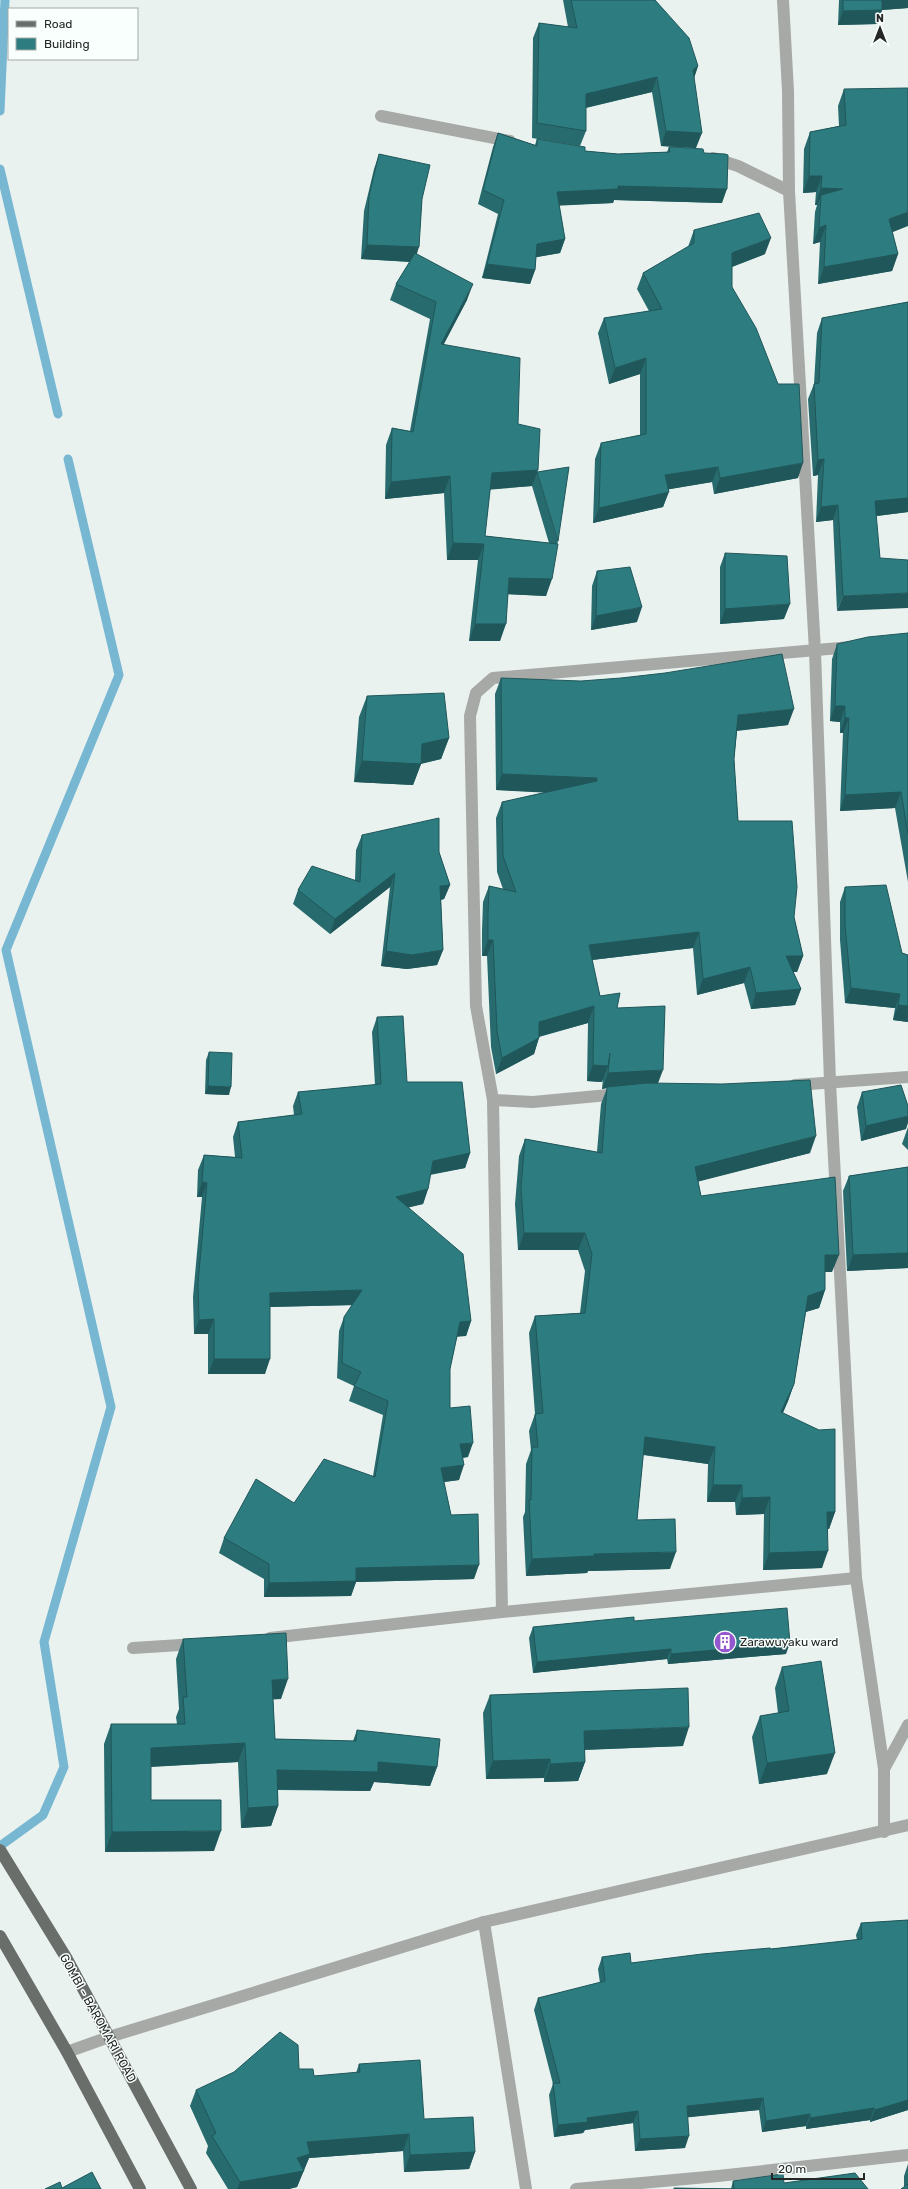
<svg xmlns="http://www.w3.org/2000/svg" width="908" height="2189" viewBox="0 0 908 2189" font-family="Rubik,sans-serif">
	<rect width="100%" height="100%" fill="#eaf2ef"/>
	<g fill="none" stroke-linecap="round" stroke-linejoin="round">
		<g stroke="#77b7d2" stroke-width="9">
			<path d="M0,111L5,0"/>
			<path d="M0,169L58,414"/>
			<path d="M0,1846L43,1815L64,1767L44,1642L111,1407L6,950L119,675L68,459"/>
		</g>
		<g stroke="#a7a9a7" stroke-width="12">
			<path d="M783,0L788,91L789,191L815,651L830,1082L856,1578L884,1769"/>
			<path d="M381,116L510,141"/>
			<path d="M713,158L738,166L789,191"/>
			<path d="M795,1085L908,1077"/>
			<path d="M493,1100L533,1102L619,1094"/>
			<path d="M502,1612L493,1100L476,1006L470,716L476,693L493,678L851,647"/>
			<path d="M270,1638L502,1612L856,1578"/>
			<path d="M133,1648L196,1644"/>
			<path d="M884,1832V1769L908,1725"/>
			<path d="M484,1922L526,2189"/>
			<path d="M67,2052L109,2037L484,1922L908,1825"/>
			<path d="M576,2189L718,2176L908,2155"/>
		</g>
		<g stroke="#6a6e6b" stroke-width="12">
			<path d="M0,1850L67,1959L191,2189"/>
			<path d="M0,1936L67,2052L140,2189"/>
		</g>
	</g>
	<g fill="#276b6e" fill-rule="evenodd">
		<path d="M563,0H654L698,66L694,78L696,148L661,146L652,92L586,108V131L580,146L532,138L533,38L539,23L568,27Z"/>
		<path d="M839,0H908V8L882,10L877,24L838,25Z"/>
		<path d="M844,89L892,232L898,254L892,271L818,284L820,242L813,244L815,212L817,205H815L816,192L803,193L804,149L810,132L839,126L838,106Z"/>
		<path d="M498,133L535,145L537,139L585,151L618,154L667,152L669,147L704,153L722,203L614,200L613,203L559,205L565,239L560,253L536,257L535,270L530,284L482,278L498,214L478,204L493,147Z"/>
		<path d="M379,154L422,199L417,254L467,300L444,344L518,424L537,472L558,541L546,596L508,594L500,641H469L478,560H447L444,493L385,499L386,445L392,428L410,431L430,319L390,300L396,284L410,262L361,259L364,211L374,169ZM532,486L549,543L485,536L490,489Z"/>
		<path d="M694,230L765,254L732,267V287L798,478L714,494L712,482L669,489L663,507L593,523L595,459L601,443L640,435V374L609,384L598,333L604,318L649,311L637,289L643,273L688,247Z"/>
		<path d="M908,302V513V512L876,516L837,611L833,520L816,522L818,475L813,476L808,399L814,384L817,333L822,318Z"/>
		<path d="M725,553L784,619L720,624V567Z"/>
		<path d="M597,571L637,622L591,630L592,586Z"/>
		<path d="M908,633V882L895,808L840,811L843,733H840V722L830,721L832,659L837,644Z"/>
		<path d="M501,678L788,725L737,731L734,759L738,821L794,917L803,956L797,972H793L801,989L795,1005L751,1009L744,983L697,995L693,948L592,960L600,996L617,1008L658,1084L810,1153L698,1181L701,1196L832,1272H825V1290L819,1308L806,1312L794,1384L788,1401L783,1413L835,1512L829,1529H827L822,1568L763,1570L764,1514L736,1515L735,1502H707L708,1464L643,1455L637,1520L670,1569L588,1571L587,1573L526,1576L523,1517L525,1512L526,1464L531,1450L529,1431L535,1414L529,1333L535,1316L580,1313L585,1271L578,1250H518L515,1204L519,1156L525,1139L597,1152L601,1104L607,1088L602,1089L603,1078L602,1082L587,1081L588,1023L539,1037L534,1054L496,1074L491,1047L487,956H482V931L483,902L489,886L503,889L497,872L496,818L502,802L546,792L496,790L495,694Z"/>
		<path d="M367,696L449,738L441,759L421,764L413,785L354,782L359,717Z"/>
		<path d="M362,835L439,852L450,885L444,899L441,900L443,950L437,965L407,969L381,966L390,887L330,934L293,904L298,890L355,880L356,850Z"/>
		<path d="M845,887L902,953L908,955V1022L893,1020L895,1008L845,1003L840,940V902Z"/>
		<path d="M377,1017L407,1082L470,1153L465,1168L430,1175L428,1189L423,1204L408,1207L471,1321L466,1336H457L450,1369V1408L468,1457L463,1458L459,1480L444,1482L451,1515L474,1579L356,1582L351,1596L264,1597V1579L219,1553L224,1538L294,1503L373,1476L383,1415L349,1401L354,1386L337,1378L339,1331L344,1317L352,1305L270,1307L265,1374H208V1334H194L193,1297L202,1197H197L198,1170L204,1155L235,1157L233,1137L238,1122L294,1115L293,1106L298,1092L375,1085L372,1032Z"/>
		<path d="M209,1052L229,1095L205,1094L206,1060Z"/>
		<path d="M862,1092L906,1129L861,1141L857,1107Z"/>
		<path d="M908,1127V1150L902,1144Z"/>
		<path d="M908,1167V1268L847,1271L843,1191L849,1176Z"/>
		<path d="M634,1621L786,1654L668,1664L667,1659L533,1673L529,1638L533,1627Z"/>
		<path d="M183,1639L281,1699H273L275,1739L353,1741L357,1730L437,1767L430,1786L374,1782L370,1791L278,1790V1806L271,1826L241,1828L238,1762L151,1767V1800L214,1851L105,1852L104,1744L111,1724H177L176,1717L179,1709L176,1659Z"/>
		<path d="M782,1667L827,1774L759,1784L752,1737L760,1716L778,1713L775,1688Z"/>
		<path d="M490,1695L683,1746L584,1750L585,1762L578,1781L544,1782V1778L486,1779L483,1713Z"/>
		<path d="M908,1920V2110L870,2122V2120L806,2129V2126L762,2132L759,2110L687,2117L685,2148L635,2151L633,2123L585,2130L583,2133L554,2137L549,2095L553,2084L534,2010L538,1998L600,1983L598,1969L602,1957L631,1963L857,1940L856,1935L861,1923Z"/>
		<path d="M359,2064L424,2119L475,2152L469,2169L404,2172L403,2151L309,2158L297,2187L289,2189H228L206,2153L208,2146L190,2106L196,2090L299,2069L314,2076L356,2073Z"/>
		<path d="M908,2164V2189L904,2187V2176Z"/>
		<path d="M733,2181L784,2183L868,2189H674V2188L731,2189Z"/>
	</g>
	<g fill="#20575a">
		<path d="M881,0H908V8L882,10L877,24L838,25L843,11Z"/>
		<path d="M698,66L693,81V70Z"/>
		<path d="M657,77L652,92L580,109L586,94Z"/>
		<path d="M666,131L702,133L696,148L661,146Z"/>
		<path d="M809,176H822L816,192L803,193Z"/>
		<path d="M618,186L727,189L722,203L614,200L613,203L552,206L557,192Z"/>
		<path d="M821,188L843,189L821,195L817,205H815Z"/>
		<path d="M908,212V226L883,236L889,219Z"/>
		<path d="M826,225L820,242L813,244L819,228Z"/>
		<path d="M771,238L765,254L726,269L732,253Z"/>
		<path d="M565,239L560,253L532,258L537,244Z"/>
		<path d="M367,245L419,247L414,262L361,259Z"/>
		<path d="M898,254L892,271L818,284L824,267Z"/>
		<path d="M487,264L535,270L530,284L482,278Z"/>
		<path d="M473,284L467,300L435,360L441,344Z"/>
		<path d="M646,358L640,374L609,384L615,368Z"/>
		<path d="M824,459L818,475L813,476L818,460Z"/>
		<path d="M803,463L798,478L714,494L720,478Z"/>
		<path d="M718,467L712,482L659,491L665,475Z"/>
		<path d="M538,470L532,486L486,490L492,473Z"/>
		<path d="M450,476L444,493L385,499L391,482Z"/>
		<path d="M669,492L663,507L593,523L599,508Z"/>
		<path d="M908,498V512L869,517L875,501Z"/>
		<path d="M838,505L833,520L816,522L821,507Z"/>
		<path d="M453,543L484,544L478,560H447Z"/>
		<path d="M509,578L552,579L546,596L503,594Z"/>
		<path d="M908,593V608L837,611L843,596Z"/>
		<path d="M790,604L784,619L720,624L725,609Z"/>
		<path d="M642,607L637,622L591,630L596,616Z"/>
		<path d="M475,624H506L500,641H469Z"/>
		<path d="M835,706H845L840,722L830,721Z"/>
		<path d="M794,709L788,725L732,731L738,715Z"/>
		<path d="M845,718H849L843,733H840Z"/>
		<path d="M449,738L441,759L419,764H421L413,785L354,782L362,761L422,744Z"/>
		<path d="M502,774L597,778L591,795L496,790Z"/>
		<path d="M901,792L895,808L840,811L845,795Z"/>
		<path d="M395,873L390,887L330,934L335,919Z"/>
		<path d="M450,885L444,899L435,901L440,886Z"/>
		<path d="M699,932L693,948L583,961L589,945Z"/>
		<path d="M488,940H493L487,956H482Z"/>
		<path d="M443,950L437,965L407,969L381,966L386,951Z"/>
		<path d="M786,956H803L797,972H780Z"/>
		<path d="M750,967L744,983L697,995L703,979Z"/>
		<path d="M851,988L900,994L895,1008L845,1003Z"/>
		<path d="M801,989L795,1005L751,1009L756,993Z"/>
		<path d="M898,1005L908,1006V1022L893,1020Z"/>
		<path d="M594,1006L588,1023L533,1038L539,1022Z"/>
		<path d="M539,1038L534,1054L496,1074L502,1058Z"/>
		<path d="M593,1065L608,1066L602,1082L587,1081Z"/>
		<path d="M663,1070L657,1086L607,1087V1088L602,1089L608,1073Z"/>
		<path d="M208,1086L231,1087L229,1095L205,1094Z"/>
		<path d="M908,1116V1123L906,1129L861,1141L866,1126Z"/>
		<path d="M816,1136L810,1153L689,1184L695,1167Z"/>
		<path d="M470,1153L465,1168L427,1175L433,1161Z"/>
		<path d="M202,1182L207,1183L202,1197H197Z"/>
		<path d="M428,1189L423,1204L391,1212L396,1197Z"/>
		<path d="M524,1233H585L578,1250H518Z"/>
		<path d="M908,1253V1268L847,1271L853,1255Z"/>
		<path d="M825,1255H839L832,1272H819Z"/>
		<path d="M362,1290L357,1305L265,1307L270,1293Z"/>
		<path d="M825,1290L819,1308L802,1313L808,1296Z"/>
		<path d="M214,1319L208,1334H194L199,1320Z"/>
		<path d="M471,1321L466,1336L455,1337L460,1322Z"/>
		<path d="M214,1359H270L265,1374H208Z"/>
		<path d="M794,1384L788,1401L775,1429L781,1412Z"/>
		<path d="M645,1437L715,1447L708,1464L639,1454Z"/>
		<path d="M473,1443L468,1457L455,1458L460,1444Z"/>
		<path d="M464,1465L459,1480L436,1483L441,1468Z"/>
		<path d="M713,1485H742L735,1502H707Z"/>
		<path d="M770,1497L764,1514L736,1515L742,1498Z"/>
		<path d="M827,1512H835L829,1529H821Z"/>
		<path d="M828,1551L822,1568L763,1570L769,1553Z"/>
		<path d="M676,1552L670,1569L588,1571L587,1573L526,1576L532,1559L594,1554Z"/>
		<path d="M479,1565L474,1579L356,1582L351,1596L264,1597L269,1583L356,1568Z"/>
		<path d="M790,1643L786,1654L668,1664L671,1654Z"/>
		<path d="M671,1649L667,1659L533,1673L537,1662Z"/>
		<path d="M288,1679L281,1699L265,1700L272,1680Z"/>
		<path d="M689,1727L683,1746L577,1750L584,1731Z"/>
		<path d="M245,1743L238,1762L144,1767L151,1748Z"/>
		<path d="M835,1753L827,1774L759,1784L767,1763Z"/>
		<path d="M550,1759L544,1778L486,1779L493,1761Z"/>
		<path d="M378,1762L437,1767L430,1786L374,1782L370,1791L270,1789L277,1770Z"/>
		<path d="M585,1762L578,1781L544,1782L550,1764Z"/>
		<path d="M278,1806L271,1826L241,1828L248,1808Z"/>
		<path d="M221,1831L214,1851L105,1852L112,1832Z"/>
		<path d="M763,2098L759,2110L682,2118L687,2106Z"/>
		<path d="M908,2100V2110L870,2122L875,2110Z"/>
		<path d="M874,2108L870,2120L806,2129L810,2118Z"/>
		<path d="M638,2111L633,2123L585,2130L583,2133L554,2137L558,2125L587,2118Z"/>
		<path d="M810,2114L806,2126L762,2132L766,2121Z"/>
		<path d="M409,2134L403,2151L309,2158L297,2187L289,2189H237L240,2182L297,2158L307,2142Z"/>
		<path d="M689,2136L685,2148L635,2151L640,2139Z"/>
		<path d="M475,2152L469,2169L404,2172L410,2155Z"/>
	</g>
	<g fill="#2d7c80" stroke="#20575a">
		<path d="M571,0H655L689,38L698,66L693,70L702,133L666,131L657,77L586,94V131L537,123L539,23L577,28Z"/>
		<path d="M843,0H882V10L843,11Z"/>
		<path d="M908,88V212L889,219L898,254L824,267L826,225L819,228L821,195L843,189L821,188L822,176H809L810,132L846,125L844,89Z"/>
		<path d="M498,133L537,146V139L585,147V151L618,154L670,152L669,147H673L703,149L704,153L725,154L728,155L727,189L618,186V189L557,192L565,239L537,244L535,270L487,264L504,200L483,190Z"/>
		<path d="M379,154L430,165L422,199L419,247L367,245L369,196Z"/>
		<path d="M759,213L771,238L732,253V287L756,328L778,384H799L803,463L720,478L718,467L665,475L669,492L599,508L601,443L646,434V358L615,368L604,318L662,309L643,273L694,243V230Z"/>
		<path d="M415,253L473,284L441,344L520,358L518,424L540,429L538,470L492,473L485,536L558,544L552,579L509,578L506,624H475L484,544L453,543L450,476L391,482L392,428L413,432L436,302L396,284Z"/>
		<path d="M908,302V498L875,501L880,558L908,560V593L843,596L838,505L821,507L824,459L818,460L814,384L819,383L822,318Z"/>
		<path d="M569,467L558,541L537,472Z"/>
		<path d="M725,553L787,556L790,604L725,609Z"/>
		<path d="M630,567L642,607L596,616L597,571Z"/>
		<path d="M908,633V834L901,792L845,795L849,718H845V706H835L837,644L868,637Z"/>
		<path d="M782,654L794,709L738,715L734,759L738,821H792L797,887L794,917L803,956H786L801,989L756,993L750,967L703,979L699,932L589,945L600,996L620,993L617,1008L665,1006L663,1070L608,1073L610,1053L608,1066L593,1065L594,1006L539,1022V1038L502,1058L497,1031L493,940H488V915L489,886L516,892L503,856L502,802L597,781V778L502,774L501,678L581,681L621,678L665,673Z"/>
		<path d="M444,693L449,738L422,744L421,764L362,761L367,696Z"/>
		<path d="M439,818V852L450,885L440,886L443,950L412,955L386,951L395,873L335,919L298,890L312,866L360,882L362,835Z"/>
		<path d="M886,885L902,953L908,955V1006L898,1005L900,994L851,988L845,925V887Z"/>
		<path d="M403,1016L407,1082H462L470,1153L433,1161L428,1189L396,1197L463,1254L471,1321L460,1322L450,1369V1408L470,1406L473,1443L460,1444L464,1465L441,1468L451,1515L478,1514L479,1565L356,1568V1581L269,1583V1564L224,1538L256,1479L294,1503L324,1459L375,1477L388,1401L354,1386L361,1372L342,1363L344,1317L362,1290L270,1293V1359H214V1319L199,1320L198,1283L207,1183L202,1182L204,1155L242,1158L238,1122L302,1114L298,1092L381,1084L377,1017Z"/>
		<path d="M209,1052L232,1053L231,1087L208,1086Z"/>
		<path d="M810,1080L816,1136L695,1167L701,1196L835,1177L839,1255H825V1290L808,1296L794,1384L781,1412L819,1430L835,1429V1512H827L828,1551L769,1553L770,1497L742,1498V1485H713L715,1447L645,1437L637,1520L675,1519L676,1552L594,1554V1556L532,1559L529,1500H531L532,1447H538L535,1414L543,1413L535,1316L585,1313L592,1254L585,1233H524L521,1187L525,1139L602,1153L607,1087L647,1083L722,1084Z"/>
		<path d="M901,1085L908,1106V1116L866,1126L862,1092Z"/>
		<path d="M908,1167V1253L853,1255L849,1176Z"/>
		<path d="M787,1608L790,1643L671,1654V1649L537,1662L533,1627L634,1617V1621Z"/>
		<path d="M286,1633L288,1679L272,1680L275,1739L356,1741L357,1730L440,1739L437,1767L378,1762V1772L277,1770L278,1806L248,1808L245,1743L151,1748V1800H221V1831L112,1832L111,1724H185L183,1697H187L183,1639Z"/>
		<path d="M821,1661L835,1753L767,1763L760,1716L789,1711L782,1667Z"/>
		<path d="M688,1688L689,1727L584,1731L585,1762L550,1764V1759L493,1761L490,1695Z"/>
		<path d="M908,1920V2100L875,2110L874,2108L810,2118V2114L766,2121L763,2098L687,2106L689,2136L640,2139L638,2111L587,2118L588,2122L558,2125L553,2083H560L538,1998L605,1981L602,1957L630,1953L631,1963L702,1954L770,1948L771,1949L862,1939L861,1923Z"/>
		<path d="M280,2032L298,2045L299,2069H313L314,2076L360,2072L359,2064L420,2060L424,2119L473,2117L475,2152L410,2155L409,2134L307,2142L310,2154L297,2158L304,2171L240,2182L212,2136L216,2133L196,2090L234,2072Z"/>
		<path d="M92,2172L101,2189H45L60,2182L62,2188Z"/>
		<path d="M855,2173L868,2189H674V2188L734,2189L733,2181L783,2174L784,2183Z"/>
		<path d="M908,2184V2189H901Z"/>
	</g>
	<defs>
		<g id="building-disc" transform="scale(1.15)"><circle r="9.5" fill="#9557cd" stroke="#f8fffd"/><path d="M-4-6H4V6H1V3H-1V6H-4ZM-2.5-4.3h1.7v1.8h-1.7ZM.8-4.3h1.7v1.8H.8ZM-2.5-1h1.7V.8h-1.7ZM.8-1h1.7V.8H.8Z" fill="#fff"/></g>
	</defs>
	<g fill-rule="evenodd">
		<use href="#building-disc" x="725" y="1642"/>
	</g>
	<g text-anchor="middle" stroke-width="3" stroke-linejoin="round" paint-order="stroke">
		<g font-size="12" fill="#252727" stroke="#f8fffd" text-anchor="start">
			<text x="740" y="1646">Zarawuyaku ward</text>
		</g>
		<g font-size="12" fill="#252727" stroke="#f8fffd">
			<text transform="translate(98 2018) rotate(61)" y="4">GOMBI - BAROMARI ROAD</text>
		</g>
	</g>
	<rect x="8" y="8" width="130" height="52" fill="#f8fffd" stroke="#a4a9a7"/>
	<rect x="16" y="21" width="20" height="6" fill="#6a6e6b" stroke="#a4a9a7"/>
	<text x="44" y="28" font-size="12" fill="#252727">Road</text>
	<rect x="16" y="38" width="20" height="12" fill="#2d7c80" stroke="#a4a9a7"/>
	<text x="44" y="48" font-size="12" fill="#252727">Building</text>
	<g transform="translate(880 28)" stroke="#f8fffd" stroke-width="3" paint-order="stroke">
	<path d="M0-3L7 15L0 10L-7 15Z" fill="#252727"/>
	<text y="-6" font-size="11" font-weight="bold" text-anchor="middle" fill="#252727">N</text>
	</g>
	<path d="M772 2173v6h92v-6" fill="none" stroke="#252727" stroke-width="2"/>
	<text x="778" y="2173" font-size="12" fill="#252727" stroke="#f8fffd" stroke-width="3" paint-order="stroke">20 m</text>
</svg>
